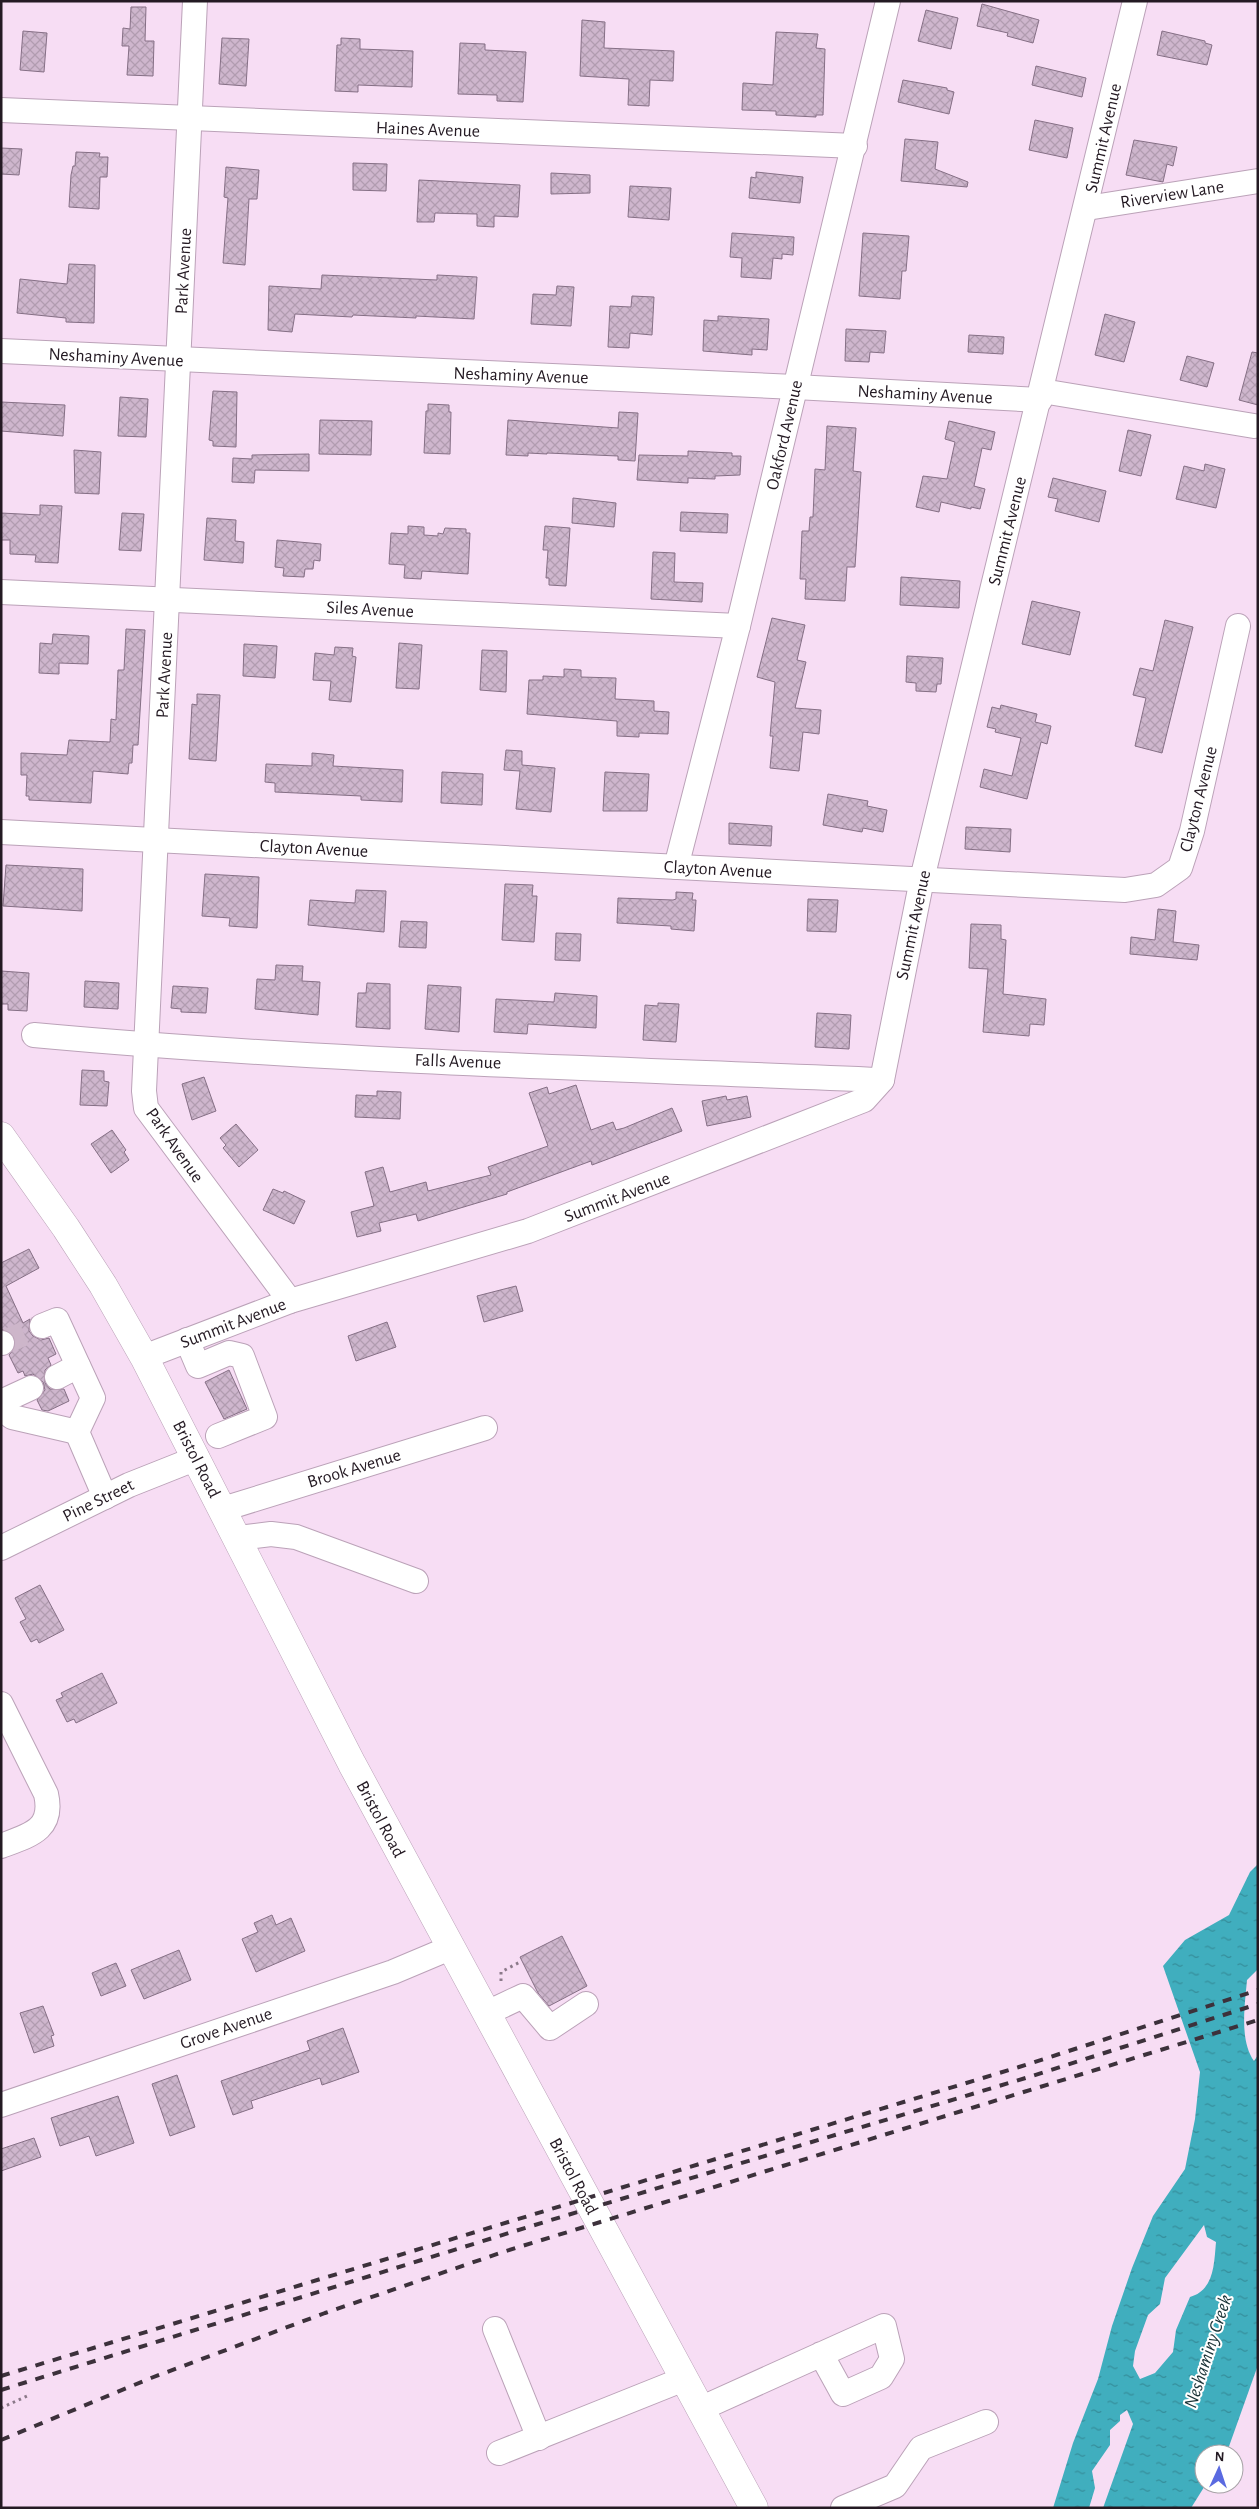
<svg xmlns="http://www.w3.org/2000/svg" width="1259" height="2509" viewBox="0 0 1259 2509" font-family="'Alegreya Sans',sans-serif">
	<defs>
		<pattern id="water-ripples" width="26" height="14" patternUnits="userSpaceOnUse" patternTransform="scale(1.25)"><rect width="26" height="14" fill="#40aebe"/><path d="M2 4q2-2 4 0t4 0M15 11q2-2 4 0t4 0" fill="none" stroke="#358d9a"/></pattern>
		<pattern id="building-cross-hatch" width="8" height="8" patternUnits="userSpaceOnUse" patternTransform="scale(1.25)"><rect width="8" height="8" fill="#ceb6cd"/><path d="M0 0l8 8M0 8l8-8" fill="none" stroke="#b19cb0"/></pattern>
	</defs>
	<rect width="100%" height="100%" fill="#f7ddf4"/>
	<path fill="url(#water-ripples)" fill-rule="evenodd" d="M1258,1864V1969L1247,1980C1245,2004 1239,2040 1254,2061L1258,2055V2365L1227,2452L1204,2454V2484H1206L1191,2508H1103L1133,2424L1127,2410L1120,2415V2421L1110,2430V2445L1092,2471L1095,2488L1089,2508H1053L1073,2443L1098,2379L1112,2326L1132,2268L1153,2216L1185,2169L1195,2119L1200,2072L1163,1966L1185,1940L1229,1915L1250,1872ZM1204,2225L1207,2237L1216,2242C1214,2265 1214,2290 1190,2297L1176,2330L1173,2352L1155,2373L1140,2379L1133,2366L1135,2351L1148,2315L1160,2304L1165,2278Z"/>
	<g fill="url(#building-cross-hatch)" stroke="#856f85">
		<path d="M982,4L1039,20L1033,43L1007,36L1008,33L977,26Z"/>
		<path d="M131,7H146L145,41H154L153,76L127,75L129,46H122L123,28L130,29Z"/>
		<path d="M926,10L958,18L951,49L918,41Z"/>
		<path d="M582,20L605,22L604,48L674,51L673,81L650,80L649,106L628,105L629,79L580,76Z"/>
		<path d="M23,31L47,33L44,72L20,70Z"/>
		<path d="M1162,31L1205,41V43L1212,45L1207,65L1157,55Z"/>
		<path d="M776,32L818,34L816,48L825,49L823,115H816V117L776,115V111L742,110L743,83L773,85Z"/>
		<path d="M222,38L249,39L246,86L219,84Z"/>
		<path d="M341,38L360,39V49L413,51L412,87L358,85V92L335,91L337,45H341Z"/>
		<path d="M460,43L485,44V50L526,52L523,102L497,101V95L458,94Z"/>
		<path d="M1036,66L1086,78L1082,97L1032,85Z"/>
		<path d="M903,80L947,88V90L954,92L949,114L898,102Z"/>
		<path d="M1035,120L1073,128L1067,158L1029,150Z"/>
		<path d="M905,139L938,142L935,169L968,182L967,187L901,181Z"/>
		<path d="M1134,140L1177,147L1173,166L1167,164L1163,182L1126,175Z"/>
		<path d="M1,148L22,149L19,175L1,174Z"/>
		<path d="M76,152L100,153L99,157H108L107,177H100L99,209L69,207L71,175L73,166H75Z"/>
		<path d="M353,163L387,164L386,191L353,190Z"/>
		<path d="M226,167L259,170L257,199H249L245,265L223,263L228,198L224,197Z"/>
		<path d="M756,172L803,177L800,203L749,198L751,177L756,178Z"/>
		<path d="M551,173L590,175V193L551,194Z"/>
		<path d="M419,180L520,185L518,217L494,216V227L477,226V214L435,213L434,222H417Z"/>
		<path d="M630,186L671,188L669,220L628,217Z"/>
		<path d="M732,233L794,237L793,255L782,254V259L773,258L771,279L741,277L742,258L730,257Z"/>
		<path d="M863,233L909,236L906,271H902L900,299L859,296Z"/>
		<path d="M69,264L95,265L94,323L66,322V318L17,313L20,279L67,284Z"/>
		<path d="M322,275L437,280V275L477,277L474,319L416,316V318L353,315L352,317L295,314L292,332L268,330L269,286L321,289Z"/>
		<path d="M557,286L574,287L571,326L531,324L533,294L556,295Z"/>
		<path d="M632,296L654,297L652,335L630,333L629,348L608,347L610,306L631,307Z"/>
		<path d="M1105,314L1135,322L1124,362L1095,355Z"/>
		<path d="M718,316L769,319L767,350L752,349V355L703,351L704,320L718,321Z"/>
		<path d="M846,329L886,331L884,353L870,352L869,362L845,361Z"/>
		<path d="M969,335L1004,337L1003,354L968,352Z"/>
		<path d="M1252,352L1258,353V405L1239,400Z"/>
		<path d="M1187,356L1214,363L1207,387L1180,380Z"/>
		<path d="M213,391L237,392L236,447L213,446V441L209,440Z"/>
		<path d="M120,397L148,399L146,437L118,436Z"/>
		<path d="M1,402L65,405L63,436L1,431Z"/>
		<path d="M428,404L449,405V412H451L450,454L424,453L426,411H428Z"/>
		<path d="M619,412L638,413L635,461L618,460V456L547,453V454L528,453V456L506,455L508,420L618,428Z"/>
		<path d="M320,420L372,421L371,455L319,454Z"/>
		<path d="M949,421L995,432L991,450L982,448L974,486L985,489L980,509L971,507V509L941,502L939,512L916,507L923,476L947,479L955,442L945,439Z"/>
		<path d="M827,426L856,428L853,471L861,472L855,567H847L845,601L805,599L806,579H800L802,531H809L810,517H813L815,469L825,470Z"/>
		<path d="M1128,430L1151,435L1141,476L1119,471Z"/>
		<path d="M74,450L101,452L99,494L75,493Z"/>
		<path d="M688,451L732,453V456H741L740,475L715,476V479L688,478V483L637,480L639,455L688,456Z"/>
		<path d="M309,454V471L255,470L254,483L232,482L233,458L252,459V455Z"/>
		<path d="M1205,464L1225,469L1216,508L1176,499L1184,466L1204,471Z"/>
		<path d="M1053,478L1106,491L1099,522L1055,511L1058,499L1048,497Z"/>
		<path d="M573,498L616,503L614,527L572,523Z"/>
		<path d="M40,505L62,506L58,563L35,562L36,555L10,554V540H1V513L40,515Z"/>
		<path d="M681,512L728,514L727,533L680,531Z"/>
		<path d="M122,513L144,514L141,551L119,550Z"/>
		<path d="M207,518L236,520L235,541L244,542L243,563L204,560Z"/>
		<path d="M408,526L424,527V535L438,536V533L443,534L445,528L466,529V533H470L468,574L422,571L421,579L404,578L405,565L389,564L391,533L408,534Z"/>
		<path d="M545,526L570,528L566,586L549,585V578H546L548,550H543Z"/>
		<path d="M277,540L321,544L320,561L314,560L313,569H305L304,577L283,576L284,568L275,567Z"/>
		<path d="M653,552L675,553L674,582L703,583L702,602L651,599Z"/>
		<path d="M901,577L960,581L959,608L900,605Z"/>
		<path d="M1032,601L1080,612L1070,655L1022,644Z"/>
		<path d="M772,618L805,625L797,660L806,662L795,708L821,710L819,734L803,732L799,771L770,768L773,736H770L775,682L757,677Z"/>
		<path d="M1165,620L1193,627L1162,753L1135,746L1146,698L1133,695L1140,668L1153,671Z"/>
		<path d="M126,629L145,630L138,745H133L132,763H129L128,774L93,771L91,803L29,800V796H26L27,775H21V753L67,755L69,740L110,742L111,719L116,720L118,670H124Z"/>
		<path d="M53,634L89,636L88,664L59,663V674L39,673L40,643L52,644Z"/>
		<path d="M399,643L422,645L419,689L396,688Z"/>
		<path d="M244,644L277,646L275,678L243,676Z"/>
		<path d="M335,647L353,648L352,656L356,657L351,702L329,700L331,681L313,680L315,653L334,655Z"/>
		<path d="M482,650L507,651L506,692L480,690Z"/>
		<path d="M907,656L943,658L941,684H937L936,692L916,691V683L906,682Z"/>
		<path d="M564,669L581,670V677L616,678L615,699L654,701V711L669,712L668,734L639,733V737L617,736V721L527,714L529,680H543V676L564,677Z"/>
		<path d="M197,694L220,695L216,761L189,759L192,704L197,705Z"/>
		<path d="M1001,705L1037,714L1035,722L1051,726L1047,744L1041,742L1027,799L980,787L984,769L1012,776L1021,738L995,732L996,729L987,727L992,707L1000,709Z"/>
		<path d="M506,750L522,751V765L555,768L551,812L516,809L520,771L504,770Z"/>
		<path d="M312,753L334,755L333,766L403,770L402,802L361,800V796L275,792V783L265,782L266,764L312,766Z"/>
		<path d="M442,772L483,774L482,805L441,803Z"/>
		<path d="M605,772L649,774L647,811H603Z"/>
		<path d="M828,794L868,801L867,806L887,810L883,832L863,828L862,832L823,825Z"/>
		<path d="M729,823L772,826L771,846L729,844Z"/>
		<path d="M966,827L1011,829L1010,852L965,849Z"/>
		<path d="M6,865L83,869L82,911L3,906Z"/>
		<path d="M205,874L259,877L257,928L229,926L230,918L202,916Z"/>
		<path d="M505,884L533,885L532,896H537L534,942L502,940Z"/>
		<path d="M356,890L386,891L384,932L308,925L310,900L355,903Z"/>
		<path d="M676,892L693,893L692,900H696L694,931L671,929V926L617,923L618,898L673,900L676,899Z"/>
		<path d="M808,899L838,900L836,932L807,931Z"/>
		<path d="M1158,909L1176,911L1173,942L1199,945L1197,960L1130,954L1131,937L1155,940Z"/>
		<path d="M401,921L427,922L426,948L399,947Z"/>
		<path d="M971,924L1001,925V939L1006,940L1003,994L1046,999L1044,1025L1030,1024L1029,1036L983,1032L988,969L969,968Z"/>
		<path d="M556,933L581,934L580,961L555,960Z"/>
		<path d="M276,965L303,966L302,981L320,982L318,1015L255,1009L257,979L275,980Z"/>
		<path d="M1,971L29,973L27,1011L8,1010V1004H1Z"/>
		<path d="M85,981L119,983L118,1009L84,1007Z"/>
		<path d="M367,983L390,984V1029L356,1027L358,993H366Z"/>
		<path d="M428,985L461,987L459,1032L425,1029Z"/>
		<path d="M173,986L208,988L206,1013L181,1012V1009L171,1008Z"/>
		<path d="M555,993L597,996L596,1028L528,1024L527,1034L494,1032L496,999L554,1002Z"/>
		<path d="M658,1003L679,1004L676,1042L643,1040L645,1005L658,1006Z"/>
		<path d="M817,1013L851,1015L849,1049L815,1047Z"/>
		<path d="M82,1070L104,1071V1081L109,1082L107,1106L80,1105Z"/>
		<path d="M204,1077L216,1111L192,1120L182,1084Z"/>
		<path d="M576,1085L591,1130L613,1122L616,1130L624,1128L672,1108L682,1131L592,1165L591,1161L507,1192V1194L447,1212L418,1221L416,1214L379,1223L381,1231L357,1237L351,1212L374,1206L365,1172L383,1167L390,1192L426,1182L428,1191L491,1175L488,1167L548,1146L529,1093L547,1087L549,1094Z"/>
		<path d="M377,1091L401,1092L400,1119L355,1117L356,1095L377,1096Z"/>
		<path d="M726,1096L727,1100L747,1096L751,1117L707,1126L702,1101Z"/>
		<path d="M236,1124L258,1150L239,1167L223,1148L226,1145L220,1138Z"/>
		<path d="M112,1130L126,1150L124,1152L129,1160L111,1173L91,1144Z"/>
		<path d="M273,1189L283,1193L284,1191L305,1201L294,1224L263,1210Z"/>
		<path d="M29,1249L39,1268L6,1286L23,1323L30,1319L29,1331L33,1336L41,1340L49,1338L56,1354L48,1358L51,1365L45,1370V1383L50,1389H64L69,1401L48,1411L42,1410L37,1400L45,1390L43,1382L33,1374L25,1376L23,1371L18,1373L9,1355L14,1349V1337L8,1331L1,1329V1263Z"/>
		<path d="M516,1286L523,1311L484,1322L477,1296Z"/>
		<path d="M387,1322L396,1347L356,1361L348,1336Z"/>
		<path d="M229,1370L247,1409L224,1419L205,1382Z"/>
		<path d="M40,1585L64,1630L39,1643L37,1639L31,1642L20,1622L26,1619L15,1598Z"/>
		<path d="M102,1673L117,1703L76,1723L74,1719L67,1722L56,1700L63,1697L61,1693Z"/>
		<path d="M272,1915L276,1925L291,1918L305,1951L256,1972L242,1939L258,1932L254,1923Z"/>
		<path d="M562,1936L587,1986L549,2006L538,1993L520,1957Z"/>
		<path d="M179,1950L191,1980L144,1999L131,1970Z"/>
		<path d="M116,1963L126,1986L101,1996L92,1973Z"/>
		<path d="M43,2006L54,2035L51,2036L54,2046L34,2053L20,2013Z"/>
		<path d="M343,2028L359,2072L322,2085L320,2078L251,2101L253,2108L233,2115L221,2081L310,2050L307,2041Z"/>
		<path d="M177,2075L195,2127L170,2136L152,2084Z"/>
		<path d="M118,2096L134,2143L96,2156L89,2136L60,2146L51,2118Z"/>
		<path d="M34,2138L41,2157L1,2171V2149Z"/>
	</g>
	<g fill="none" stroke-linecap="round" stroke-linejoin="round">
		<path stroke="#cdb6ca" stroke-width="24" stroke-dasharray="24 12" stroke-linecap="butt" d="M2,1343L42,1326"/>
		<g stroke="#bba2b8" stroke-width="26">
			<g id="minor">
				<path d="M195,1L144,1091L146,1108L290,1301"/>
				<path d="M1,110L855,146"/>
				<path d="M1087,208L1258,181"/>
				<path d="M1,351L795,387L1040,400"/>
				<path d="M1042,391L1254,426"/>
				<path d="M1,592L738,626"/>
				<path d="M1,832L1125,890L1156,885L1180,868L1192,831L1238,626"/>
				<path d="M676,867L738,626L888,1"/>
				<path d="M34,1035C316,1061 599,1068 882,1080"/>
				<path d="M42,1326L57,1320L93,1398L77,1432L105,1497"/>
				<path d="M187,1340L198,1366L229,1353L242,1356L265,1417L218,1436"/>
				<path d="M1,1343H2"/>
				<path d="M144,1357L290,1301L528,1231L864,1100L882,1080L922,879L1135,1"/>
				<path d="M57,1377L78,1366"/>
				<path d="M1,1402L31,1388"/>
				<path d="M1,1408L12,1417L77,1432"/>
				<path d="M223,1509L485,1428"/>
				<path d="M238,1538L271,1534L296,1537L416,1581"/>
				<path d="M1,1548L129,1485L197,1458"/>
				<path d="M1,1704L46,1794C54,1829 31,1835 1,1846"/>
				<path d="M487,2013L523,1996L550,2028L586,2004"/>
				<path d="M1,2105L393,1972L450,1948"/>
				<path d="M495,2329L539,2438"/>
				<path d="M700,2409L884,2326L892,2359L881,2377L843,2394L821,2354"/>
				<path d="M499,2453L684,2379"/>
				<path d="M843,2508L895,2486L921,2448L986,2422"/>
			</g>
		</g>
		<g stroke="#bba2b8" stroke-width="29">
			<path id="major" d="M1,1136L66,1228L103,1285L144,1357L352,1764L754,2508"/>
		</g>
		<g stroke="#8b7989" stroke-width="3" stroke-dasharray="2.5 4" stroke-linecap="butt">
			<path d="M501,1981V1972L520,1962"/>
			<path d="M1,2408L27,2396"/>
		</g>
		<use href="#minor" stroke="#fff" stroke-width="24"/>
		<use href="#major" stroke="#fff" stroke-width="28"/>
		<g stroke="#3c313b" stroke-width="4" stroke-dasharray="9 9" stroke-linecap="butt">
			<path d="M1,2376L1019,2067L1258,1990"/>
			<path d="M1,2390L551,2220L1029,2077L1258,2004"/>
			<path d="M1,2440L151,2378L325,2313L506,2251L1258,2020"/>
		</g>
	</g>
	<g text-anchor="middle" stroke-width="4" stroke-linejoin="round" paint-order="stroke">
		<g font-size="18" fill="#241a23" stroke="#fff">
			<text transform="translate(428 129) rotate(2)" y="6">Haines Avenue</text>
			<text transform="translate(1103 138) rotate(-77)" y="6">Summit Avenue</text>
			<text transform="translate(1172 194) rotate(-9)" y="6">Riverview Lane</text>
			<text transform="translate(183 271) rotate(-87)" y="6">Park Avenue</text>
			<text transform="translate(116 357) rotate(3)" y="6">Neshaminy Avenue</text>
			<text transform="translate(521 375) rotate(2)" y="6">Neshaminy Avenue</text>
			<text transform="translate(925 394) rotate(3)" y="6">Neshaminy Avenue</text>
			<text transform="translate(784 435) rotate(-77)" y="6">Oakford Avenue</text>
			<text transform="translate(1007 531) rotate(-76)" y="6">Summit Avenue</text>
			<text transform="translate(370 609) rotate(3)" y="6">Siles Avenue</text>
			<text transform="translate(164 675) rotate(-87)" y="6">Park Avenue</text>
			<text transform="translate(1198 799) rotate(-76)" y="6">Clayton Avenue</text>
			<text transform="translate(314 848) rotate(3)" y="6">Clayton Avenue</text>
			<text transform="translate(718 869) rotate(3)" y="6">Clayton Avenue</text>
			<text transform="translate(913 925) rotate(-78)" y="6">Summit Avenue</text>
			<text transform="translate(458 1061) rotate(2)" y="6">Falls Avenue</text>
			<text transform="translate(175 1145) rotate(55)" y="6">Park Avenue</text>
			<text transform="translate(617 1197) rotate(-21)" y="6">Summit Avenue</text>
			<text transform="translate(233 1323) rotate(-21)" y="6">Summit Avenue</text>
			<text transform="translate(197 1459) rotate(63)" y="6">Bristol Road</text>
			<text transform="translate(354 1468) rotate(-17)" y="6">Brook Avenue</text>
			<text transform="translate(98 1500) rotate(-26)" y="6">Pine Street</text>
			<text transform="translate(381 1819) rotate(62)" y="6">Bristol Road</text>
			<text transform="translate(226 2028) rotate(-19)" y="6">Grove Avenue</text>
			<text transform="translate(574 2176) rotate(62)" y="6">Bristol Road</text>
		</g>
		<g font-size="19" font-style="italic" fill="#1a3337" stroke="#fff">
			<text transform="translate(1207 2351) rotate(-72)" y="7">Neshaminy Creek</text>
		</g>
	</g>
	<rect width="1259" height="2509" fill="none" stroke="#241a23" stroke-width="5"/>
	<g transform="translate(1219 2469) rotate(3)"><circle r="24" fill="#ffffff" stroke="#a7a3a7"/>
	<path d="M0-4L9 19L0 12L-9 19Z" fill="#5a6ae1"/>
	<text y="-8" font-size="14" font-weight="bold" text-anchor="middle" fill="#241a23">N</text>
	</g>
</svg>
